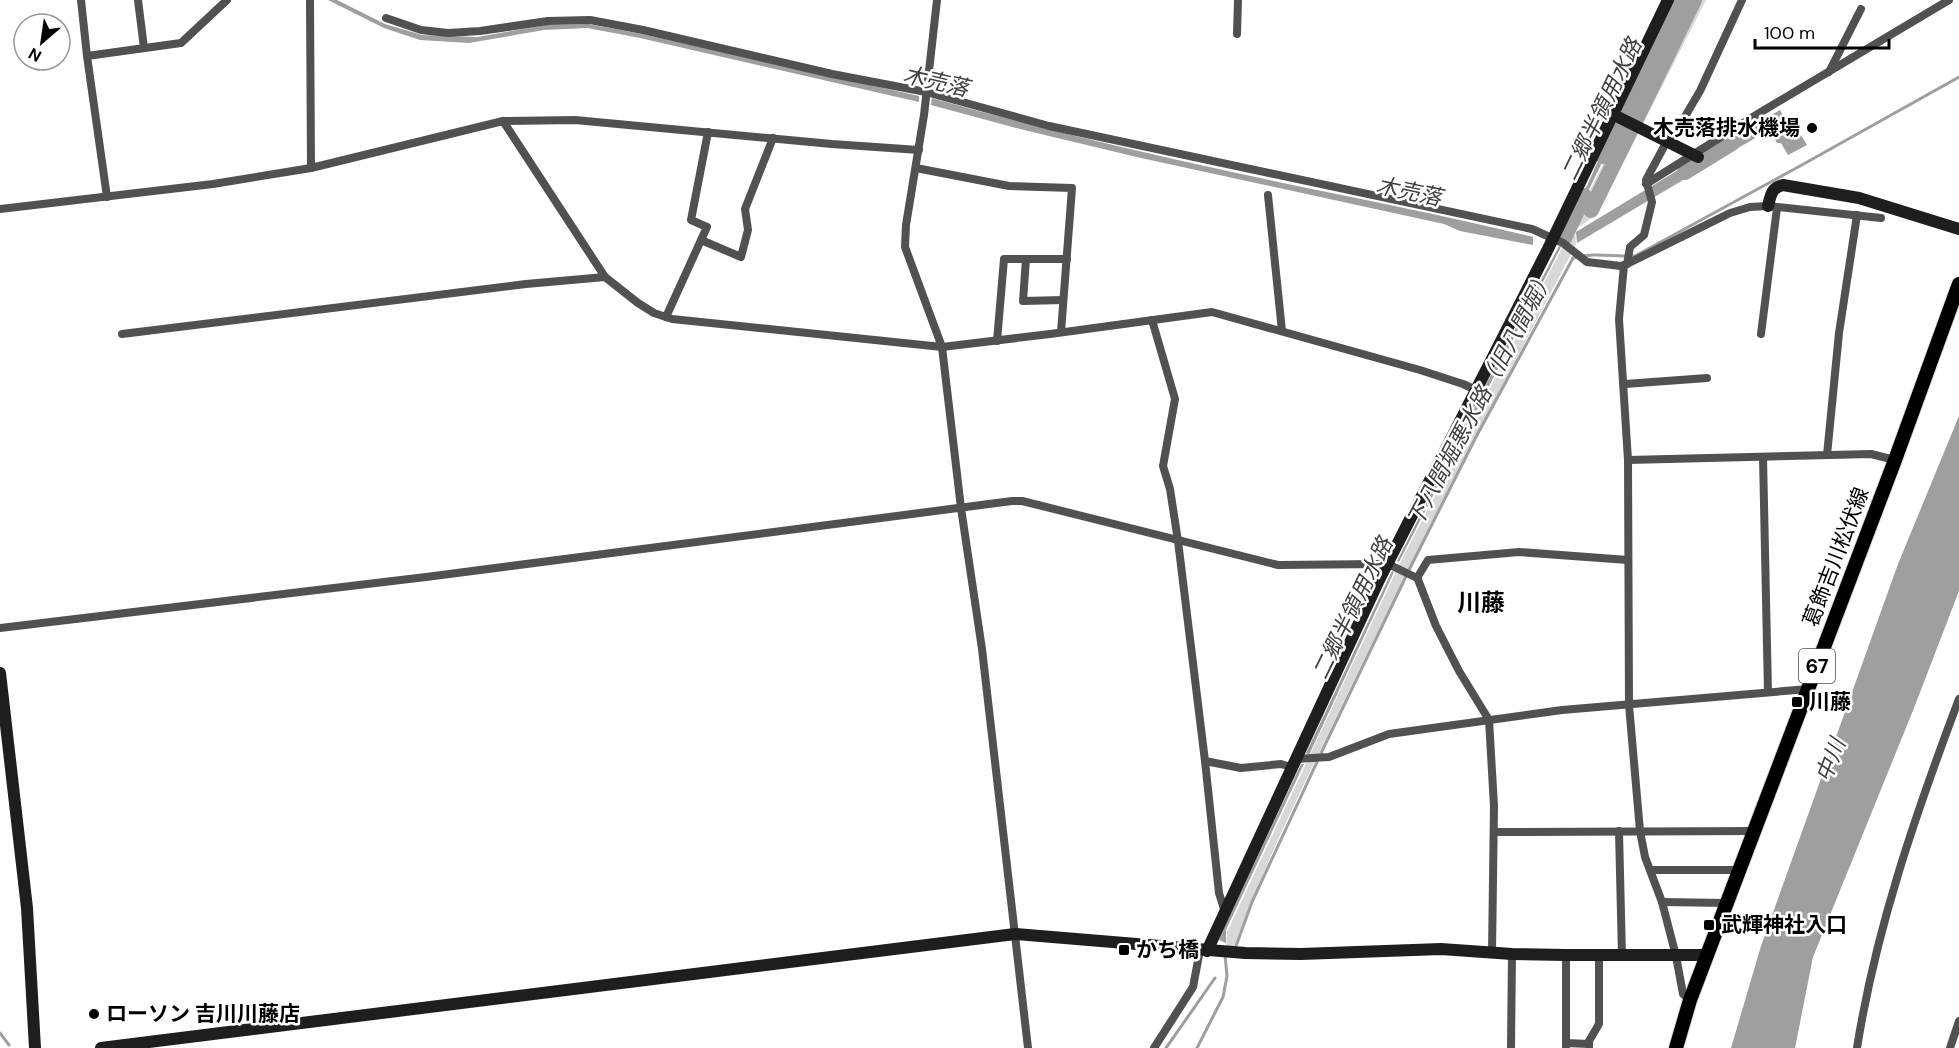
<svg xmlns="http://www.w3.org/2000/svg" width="1959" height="1048" viewBox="0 0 1959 1048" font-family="'DM Sans','Noto Sans JP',sans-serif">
	<rect width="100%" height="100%" fill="#fff"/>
	<path fill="#d8d8d8" d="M1683,0H1706L1597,214L1575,230L1576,244L1569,258C1492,405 1415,553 1343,703C1305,783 1264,863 1234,947H1226L1227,932L1399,565L1559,254Z"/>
	<g fill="#9f9f9f">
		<path d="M328,0H337L385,24L422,35L477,37L546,25L588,24L642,34L919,96V102L640,38L587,28L544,30L469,43L420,40L384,28Z"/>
		<path d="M932,98C1031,126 1131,150 1232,172C1332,194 1433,212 1533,237V245L1460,231L1444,224L1141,158L1024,130L931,105Z"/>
		<path d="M1780,110L1789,125L1796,127L1807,145L1788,155L1781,143H1777L1769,130L1721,158L1712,153V150Z"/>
		<path d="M1609,136L1614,138L1576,216L1574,215Z"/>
		<path d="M1693,161L1705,167L1577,243L1576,232Z"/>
		<path d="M1559,246L1561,247L1485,394L1482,392Z"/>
		<path d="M1480,397L1483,398L1399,562L1397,561Z"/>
		<path d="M1959,416V591L1914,708L1813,957L1795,1048H1731L1761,946L1898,564Z"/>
		<path d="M1392,571L1394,572L1309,755L1306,753Z"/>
		<path d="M1301,764H1304L1226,930V943L1219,940L1224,928Z"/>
	</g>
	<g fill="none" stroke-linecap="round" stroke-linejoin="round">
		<g stroke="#9f9f9f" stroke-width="3">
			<path d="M1236,946L1252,902L1323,749L1411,566L1476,437L1573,258C1593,252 1614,257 1635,256L1800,166L1959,77"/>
			<path d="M0,1033L9,1045"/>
			<path d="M1166,1048L1215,978"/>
			<path d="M1197,1048L1223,997L1227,976L1225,955"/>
		</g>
		<g stroke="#9f9f9f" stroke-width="16">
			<path d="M1637,117L1694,0"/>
			<path d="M1603,156L1678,0"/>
			<path d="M1685,172L1732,143"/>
			<path d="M1591,210L1630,131"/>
			<path d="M1564,238L1584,196"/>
		</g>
		<g stroke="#dbdbdb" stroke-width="16">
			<path id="primary" d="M1676,1048L1690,1000L1895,460L1959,284"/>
		</g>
		<g stroke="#515151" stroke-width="8">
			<path d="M81,0L87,56L107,197"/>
			<path d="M138,0L144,48"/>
			<path d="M310,0L311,168"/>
			<path d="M937,0L924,115L906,225L905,247L942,347L961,508L982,649L1028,1048"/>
			<path d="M386,18L421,30L448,33L480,31L548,21L590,20L643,30L832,74L926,92L1049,126L1532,229L1563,243L1587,262L1621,266L1627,264L1730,213L1750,207L1768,206L1881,218"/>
			<path d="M1237,34L1238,0"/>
			<path d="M87,56L181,43L227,0"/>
			<path d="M1829,72L1861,9"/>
			<path d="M503,121L605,277L638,303L654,313L672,319L942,347L1050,334L1212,312L1420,370L1463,384L1476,390"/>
			<path d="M1670,142L1700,91L1742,0"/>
			<path d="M916,168L1009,186L1072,188L1061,332"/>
			<path d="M1646,184L1761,112L1949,0"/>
			<path d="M1268,195L1282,331"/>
			<path d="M0,209L213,184L311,168L503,121L575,120L832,144L919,150"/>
			<path d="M701,240L741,257L748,230L745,209L773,138"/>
			<path d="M1026,259L1023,301L1063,300"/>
			<path d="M1627,264L1630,247L1644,235L1652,202L1646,180L1667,141"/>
			<path d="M1624,265L1619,319L1628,460L1629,705L1640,831L1645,857L1662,902L1676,956L1683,994L1690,1000"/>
			<path d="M666,317L707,227L691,220L708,132"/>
			<path d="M1152,320L1175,399L1163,466L1170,489L1178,541L1205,761L1219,893L1224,909"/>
			<path d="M122,334L526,284L605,277"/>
			<path d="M1761,334L1777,208"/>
			<path d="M997,341L1004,259H1067"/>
			<path d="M1625,384L1707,378"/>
			<path d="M1827,455L1839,333L1857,215"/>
			<path d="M1763,457L1768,692"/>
			<path d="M1628,460L1871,454L1895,460"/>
			<path d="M1388,564L1417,578L1428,560L1519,552L1628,560"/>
			<path d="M1417,577L1436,626L1459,671L1489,720L1494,806L1492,953"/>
			<path d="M0,628L426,577L1012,501H1022L1278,565L1380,564L1386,567"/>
			<path d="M1295,759L1329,757L1389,734L1562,710L1808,689"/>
			<path d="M1205,761L1241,768L1281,764L1291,767"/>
			<path d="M1619,831L1622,956"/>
			<path d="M1494,832L1755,831"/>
			<path d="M1650,870H1739"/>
			<path d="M1662,902L1726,903"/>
			<path d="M1566,1043L1589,1044"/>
			<path d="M1154,1048L1193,987L1200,950"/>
			<path d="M1511,1048L1512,954"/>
			<path d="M1566,1048V955"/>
			<path d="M1589,1048V1041L1599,1024V956"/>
			<path d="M1857,1048C1876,928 1916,813 1959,699"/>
			<path d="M1950,1048L1959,1021"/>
		</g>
		<g stroke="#1e1e1e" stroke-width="12">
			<path d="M1612,114L1698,157"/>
			<path d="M1768,206C1771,195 1771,188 1783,185L1859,198L1959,229"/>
			<path d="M0,673L27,908L35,1048"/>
			<path d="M1207,951L1379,580L1547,251L1668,0"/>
			<path d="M101,1048L1015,934L1245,953L1301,954L1441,949L1512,954L1566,955H1708"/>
		</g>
		<use href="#primary" stroke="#000" stroke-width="14"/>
	</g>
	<g fill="#000" stroke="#fff" stroke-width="2">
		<circle cx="1812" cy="128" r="6"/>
		<rect x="1791" y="696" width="12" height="12" rx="3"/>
		<rect x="1703" y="919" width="12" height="12" rx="3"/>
		<rect x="1118" y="944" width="12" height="12" rx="3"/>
		<circle cx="94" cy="1014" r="6"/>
	</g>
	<g text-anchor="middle" stroke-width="5" stroke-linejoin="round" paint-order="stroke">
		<rect fill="#fff" stroke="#4c4c4c" stroke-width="1.5" x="1799" y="649" width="36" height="34" rx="4.5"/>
		<g font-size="20" font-weight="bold" fill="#000">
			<text x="1817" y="673">67</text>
		</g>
		<g font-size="21" font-weight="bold" fill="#000" stroke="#fff" text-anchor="start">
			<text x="1800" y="135" text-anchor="end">木売落排水機場</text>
			<text x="1809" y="709">川藤</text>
			<text x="1721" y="932">武輝神社入口</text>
			<text x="1136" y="957">かち橋</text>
			<text x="106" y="1021">ローソン 吉川川藤店</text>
		</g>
		<g font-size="21" fill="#000" stroke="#fff">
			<text transform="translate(1836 557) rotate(-69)" y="7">葛飾吉川松伏線</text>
		</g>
		<g font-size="22" font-style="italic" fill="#404040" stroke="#fff">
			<text transform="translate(936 81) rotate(13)" y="8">木売落</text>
			<text transform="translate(1601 109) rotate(-64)" y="8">二郷半領用水路</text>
			<text transform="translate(1409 191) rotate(12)" y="8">木売落</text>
			<text transform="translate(1480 398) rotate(-62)" y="8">下八間堀悪水路（旧八間堀）</text>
			<text transform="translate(1352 608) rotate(-64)" y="8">二郷半領用水路</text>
			<text transform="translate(1830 760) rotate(-69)" y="8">中川</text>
		</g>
		<g font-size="24" font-weight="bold" fill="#000" stroke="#fff">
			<text x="1481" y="611">川藤</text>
		</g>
	</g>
	<g transform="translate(42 42) rotate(209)"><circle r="28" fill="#ffffff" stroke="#999999" stroke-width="1.5"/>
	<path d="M0-4.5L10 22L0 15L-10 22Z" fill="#000000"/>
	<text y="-9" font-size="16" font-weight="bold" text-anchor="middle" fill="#000000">N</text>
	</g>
	<path d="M1755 39v9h134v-9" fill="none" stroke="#000000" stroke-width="3"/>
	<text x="1764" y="39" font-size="18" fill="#000000" stroke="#ffffff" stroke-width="4.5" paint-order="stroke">100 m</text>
</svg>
